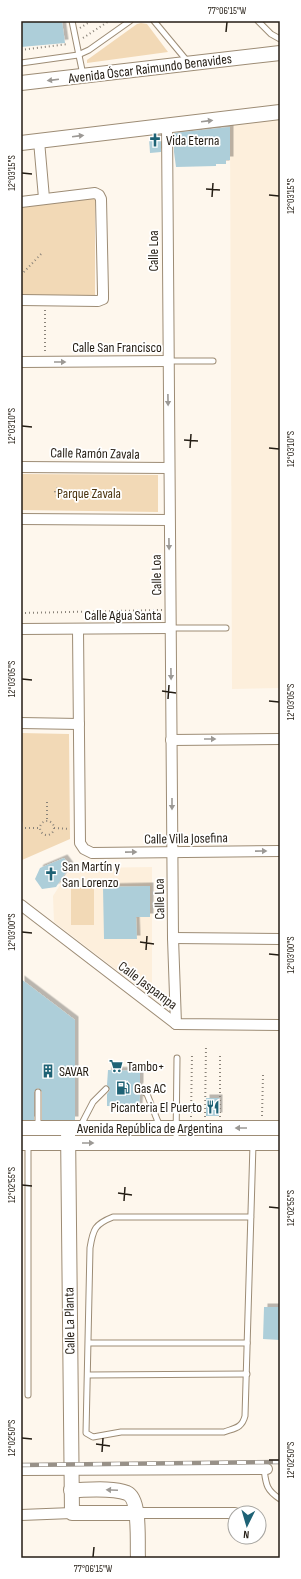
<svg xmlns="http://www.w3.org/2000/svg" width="301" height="1579" viewBox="0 0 301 1579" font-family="'Sofia Sans Condensed',sans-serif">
	<defs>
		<filter id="shadow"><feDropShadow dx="3.5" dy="-3.5" stdDeviation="0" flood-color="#0004"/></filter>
	</defs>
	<rect width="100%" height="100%" fill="#fef7ed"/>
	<g fill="#fdefdc">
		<path d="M280,117V688L232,689L230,123Z"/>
		<path d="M75,862L83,868L152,867V997L54,922L53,896Z"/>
	</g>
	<g fill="#f2d9b6">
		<path d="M141,23L147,24L168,52L87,63V60L137,24Z"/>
		<path d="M95,196V296L21,297V205Z"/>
		<path d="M21,474L158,475V512L21,510Z"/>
		<path d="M21,733L69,734L70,839L22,860L23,825L21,815Z"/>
		<path d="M94,887V925H71V888Z"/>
	</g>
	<g fill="#adced9" filter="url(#shadow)">
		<path d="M21,21H62L65,43L21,47Z"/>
		<path d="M230,127V160H226V164H216V166L176,167L174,152V133Z"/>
		<path d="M149,138H161V152L150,153Z"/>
		<path d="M64,858L70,866L56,887L42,889L35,879L40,868Z"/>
		<path d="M150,886V917H136L137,939H104L103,887Z"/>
		<path d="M21,979L75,1020V1120H42V1092L38,1088L36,1089L34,1092V1120H21Z"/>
		<path d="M108,1070L140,1071V1086L137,1090L140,1094L139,1107L107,1106V1094L110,1090L107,1085Z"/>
		<rect x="206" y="1098" width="13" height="18"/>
		<path d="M264,1307H280V1340L263,1339Z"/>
	</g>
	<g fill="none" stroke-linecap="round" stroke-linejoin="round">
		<g stroke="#9d8c75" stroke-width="7">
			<g id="lane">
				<path d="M72,21L83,75"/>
				<path d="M154,21L188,62"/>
				<path d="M258,21L271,34L280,39"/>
				<path d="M21,63L78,55L89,50L130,21"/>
				<path d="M168,361H213"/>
				<path d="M171,628H226"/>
				<path d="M141,1090L147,1094L160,1127"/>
				<path d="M38,1092V1127"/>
				<path d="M80,1127L93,1102L106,1089"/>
				<path d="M176,1143L177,1058"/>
				<path d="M28,1144V1395"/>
				<path d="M251,1217H113C95,1224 93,1229 90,1248L86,1433L93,1437L121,1432H224C235,1428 242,1428 245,1416C248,1325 250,1235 253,1144"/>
				<path d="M89,1343H247"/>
				<path d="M88,1375L247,1374"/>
				<path d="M264,1469C266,1484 266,1490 280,1499"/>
			</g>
		</g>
		<g stroke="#9d8c75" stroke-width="12">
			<g id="street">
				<path d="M167,126L173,938L176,1024"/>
				<path d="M39,141L44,198"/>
				<path d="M21,202L95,193L99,195L101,199L103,293V299L98,301L21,300"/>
				<path d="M21,362L168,361"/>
				<path d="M21,467L169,468"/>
				<path d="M21,519L169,520"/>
				<path d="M21,629L170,628"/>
				<path d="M78,629L80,843L84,849L92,853L280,851"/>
				<path d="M21,723L79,724"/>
				<path d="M171,740L280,739"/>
				<path d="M21,905L176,1024L280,1025"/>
				<path d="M173,938L280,939"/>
				<path d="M21,1470L267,1469"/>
				<path d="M137,1513H235"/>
				<path d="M21,1515L72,1513"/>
			</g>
		</g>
		<g stroke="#9d8c75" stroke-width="16">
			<g id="secondary">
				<path d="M21,83L280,53"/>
				<path d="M21,143L280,112"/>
				<path d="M21,1128H280"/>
				<path d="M68,1128L72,1513H137"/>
				<path d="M21,1143H280"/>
				<path d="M71,1490C87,1490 112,1487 127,1493C141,1499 137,1544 138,1558"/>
			</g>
		</g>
		<g stroke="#8a8379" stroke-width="2" stroke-dasharray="1 3" stroke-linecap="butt">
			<path d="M80,28L91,21"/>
			<path d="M83,38L109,21"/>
			<path d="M21,50L68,44"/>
			<path d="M21,275L43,252"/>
			<path d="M45,310V352"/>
			<circle cx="59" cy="492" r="4"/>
			<path d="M21,613L162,610"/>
			<path d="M47,802V822"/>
			<circle cx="47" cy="828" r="7"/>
			<path d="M21,828H40"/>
			<path d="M54,828L70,829"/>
			<path d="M220,1056V1117"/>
			<path d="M262,1116L263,1075"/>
			<path d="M191,1117L192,1054"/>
			<path d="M205,1117L206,1046"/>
		</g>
		<use href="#lane" stroke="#fff" stroke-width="5"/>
		<use href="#street" stroke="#fff" stroke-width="10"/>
		<use href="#secondary" stroke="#fff" stroke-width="14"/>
		<g stroke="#989188" stroke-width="4.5">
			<path id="rail" d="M21,1465L280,1462"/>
		</g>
		<use href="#rail" stroke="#fff" stroke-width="3" stroke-dasharray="9" stroke-linecap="butt"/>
	</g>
	<defs><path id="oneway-solid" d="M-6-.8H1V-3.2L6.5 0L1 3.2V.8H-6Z"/></defs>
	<g fill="#9c9995">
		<use href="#oneway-solid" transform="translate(53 80) rotate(173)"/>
		<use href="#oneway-solid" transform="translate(207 121) rotate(-7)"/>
		<use href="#oneway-solid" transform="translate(78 136) rotate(-7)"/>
		<use href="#oneway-solid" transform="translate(60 362)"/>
		<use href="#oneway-solid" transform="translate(168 400) rotate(89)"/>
		<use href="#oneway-solid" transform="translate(169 544) rotate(89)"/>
		<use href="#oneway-solid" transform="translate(171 674) rotate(89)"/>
		<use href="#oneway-solid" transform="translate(210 739)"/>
		<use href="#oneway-solid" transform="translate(172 804) rotate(90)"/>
		<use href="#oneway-solid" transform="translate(261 851) rotate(-1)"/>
		<use href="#oneway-solid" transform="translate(131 852) rotate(-1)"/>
		<use href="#oneway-solid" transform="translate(241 1128) rotate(180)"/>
		<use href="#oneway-solid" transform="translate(88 1143)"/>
		<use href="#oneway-solid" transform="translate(112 1490) rotate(-177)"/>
	</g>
	<path fill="none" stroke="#241d14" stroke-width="1.5" d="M226,32L227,22M22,173L32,174M206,189L220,190M269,195L279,196M212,197L213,183M22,426L32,427M184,440L198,441M190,448L191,434M269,448L279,449M22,679L32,680M162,691L176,693M168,699L169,685M269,701L279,702M22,932L32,933M140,942L154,944M146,950L147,936M269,954L279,955M22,1185L32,1186M118,1193L132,1195M124,1201L125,1187M269,1207L279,1208M22,1438L32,1439M96,1444L110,1446M102,1452L103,1438M269,1460H279M93,1557L94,1547"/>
	<defs>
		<g id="church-bare" transform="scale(1.08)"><path d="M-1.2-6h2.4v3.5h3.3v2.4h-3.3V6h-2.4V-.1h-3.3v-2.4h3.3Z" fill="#1e6275" stroke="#fff" stroke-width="2.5" paint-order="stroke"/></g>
		<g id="supermarket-bare" transform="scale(1.08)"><path d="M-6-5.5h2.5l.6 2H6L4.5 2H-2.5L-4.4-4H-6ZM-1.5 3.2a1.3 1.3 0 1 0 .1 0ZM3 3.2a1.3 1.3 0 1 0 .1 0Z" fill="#1e6275" stroke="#fff" stroke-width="2.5" paint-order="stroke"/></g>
		<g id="building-bare" transform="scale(1.08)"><path d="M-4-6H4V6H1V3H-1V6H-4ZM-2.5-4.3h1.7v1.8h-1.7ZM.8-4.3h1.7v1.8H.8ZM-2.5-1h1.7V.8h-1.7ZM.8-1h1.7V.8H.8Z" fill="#1e6275" stroke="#fff" stroke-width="2.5" paint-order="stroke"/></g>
		<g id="fuel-bare" transform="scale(1.08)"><path d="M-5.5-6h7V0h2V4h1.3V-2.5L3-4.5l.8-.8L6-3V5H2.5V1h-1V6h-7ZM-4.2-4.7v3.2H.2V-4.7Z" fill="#1e6275" stroke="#fff" stroke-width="2.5" paint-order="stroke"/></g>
		<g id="restaurant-bare" transform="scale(1.08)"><path d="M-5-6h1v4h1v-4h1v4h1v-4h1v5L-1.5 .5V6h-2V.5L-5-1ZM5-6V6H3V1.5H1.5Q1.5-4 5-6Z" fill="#1e6275" stroke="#fff" stroke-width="2.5" paint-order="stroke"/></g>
	</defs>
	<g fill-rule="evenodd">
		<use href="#church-bare" x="155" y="140"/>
		<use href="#church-bare" x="51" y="874"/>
		<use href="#supermarket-bare" x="116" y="1066"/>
		<use href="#building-bare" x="48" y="1071"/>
		<use href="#fuel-bare" x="123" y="1088"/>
		<use href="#restaurant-bare" x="213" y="1107"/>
	</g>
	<g text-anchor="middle" stroke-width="3.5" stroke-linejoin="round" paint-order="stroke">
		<g font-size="14" fill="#241d14" stroke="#fff">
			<text transform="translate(150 68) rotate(-7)" y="5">Avenida Óscar Raimundo Benavides</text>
			<text transform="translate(153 251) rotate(-90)" y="5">Calle Loa</text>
			<text x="117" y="352">Calle San Francisco</text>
			<text transform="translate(95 453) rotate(1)" y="5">Calle Ramón Zavala</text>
			<text transform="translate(156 575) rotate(-91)" y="5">Calle Loa</text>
			<text x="123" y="620">Calle Agua Santa</text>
			<text transform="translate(186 838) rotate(-1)" y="5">Calle Villa Josefina</text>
			<text transform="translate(159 899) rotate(-91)" y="5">Calle Loa</text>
			<text transform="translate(148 985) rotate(37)" y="5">Calle Jaspampa</text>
			<text x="150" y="1133">Avenida República de Argentina</text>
			<text transform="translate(69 1321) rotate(-91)" y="5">Calle La Planta</text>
		</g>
		<g font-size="14" fill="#241d14" stroke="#fff" text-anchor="start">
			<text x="166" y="145">Vida Eterna</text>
			<text x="62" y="871">San Martín y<tspan x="62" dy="16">San Lorenzo</tspan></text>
			<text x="127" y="1071">Tambo+</text>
			<text x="59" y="1076">SAVAR</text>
			<text x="134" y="1093">Gas AC</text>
			<text x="202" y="1112" text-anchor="end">Picanteria El Puerto</text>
		</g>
		<g font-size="14" fill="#4b340f" stroke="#fff">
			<text x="89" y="498">Parque Zavala</text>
		</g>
	</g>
	<rect width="301" height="1579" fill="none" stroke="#ffffff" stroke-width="44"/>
	<g transform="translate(247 1525) rotate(185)"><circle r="19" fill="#ffffff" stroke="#a7a5a1"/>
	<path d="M0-3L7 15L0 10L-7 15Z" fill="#1e6275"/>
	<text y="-6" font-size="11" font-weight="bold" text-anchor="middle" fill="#241d14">N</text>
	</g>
	<rect x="22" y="22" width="257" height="1535" fill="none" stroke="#241d14" stroke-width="1.5"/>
	<g font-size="10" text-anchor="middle" fill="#241d14">
		<text x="227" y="14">77°06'15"W</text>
		<text transform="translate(11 173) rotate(-90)" y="4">12°03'15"S</text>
		<text transform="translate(290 196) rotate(-90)" y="4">12°03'15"S</text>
		<text transform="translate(11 426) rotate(-90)" y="4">12°03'10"S</text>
		<text transform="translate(290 449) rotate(-90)" y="4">12°03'10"S</text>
		<text transform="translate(11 679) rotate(-90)" y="4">12°03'05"S</text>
		<text transform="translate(290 702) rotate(-90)" y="4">12°03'05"S</text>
		<text transform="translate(11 932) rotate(-90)" y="4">12°03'00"S</text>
		<text transform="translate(290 955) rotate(-90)" y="4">12°03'00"S</text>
		<text transform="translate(11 1185) rotate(-90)" y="4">12°02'55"S</text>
		<text transform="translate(290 1208) rotate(-90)" y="4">12°02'55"S</text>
		<text transform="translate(11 1438) rotate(-90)" y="4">12°02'50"S</text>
		<text transform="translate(290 1460) rotate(-90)" y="4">12°02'50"S</text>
		<text x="93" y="1572">77°06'15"W</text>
	</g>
</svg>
